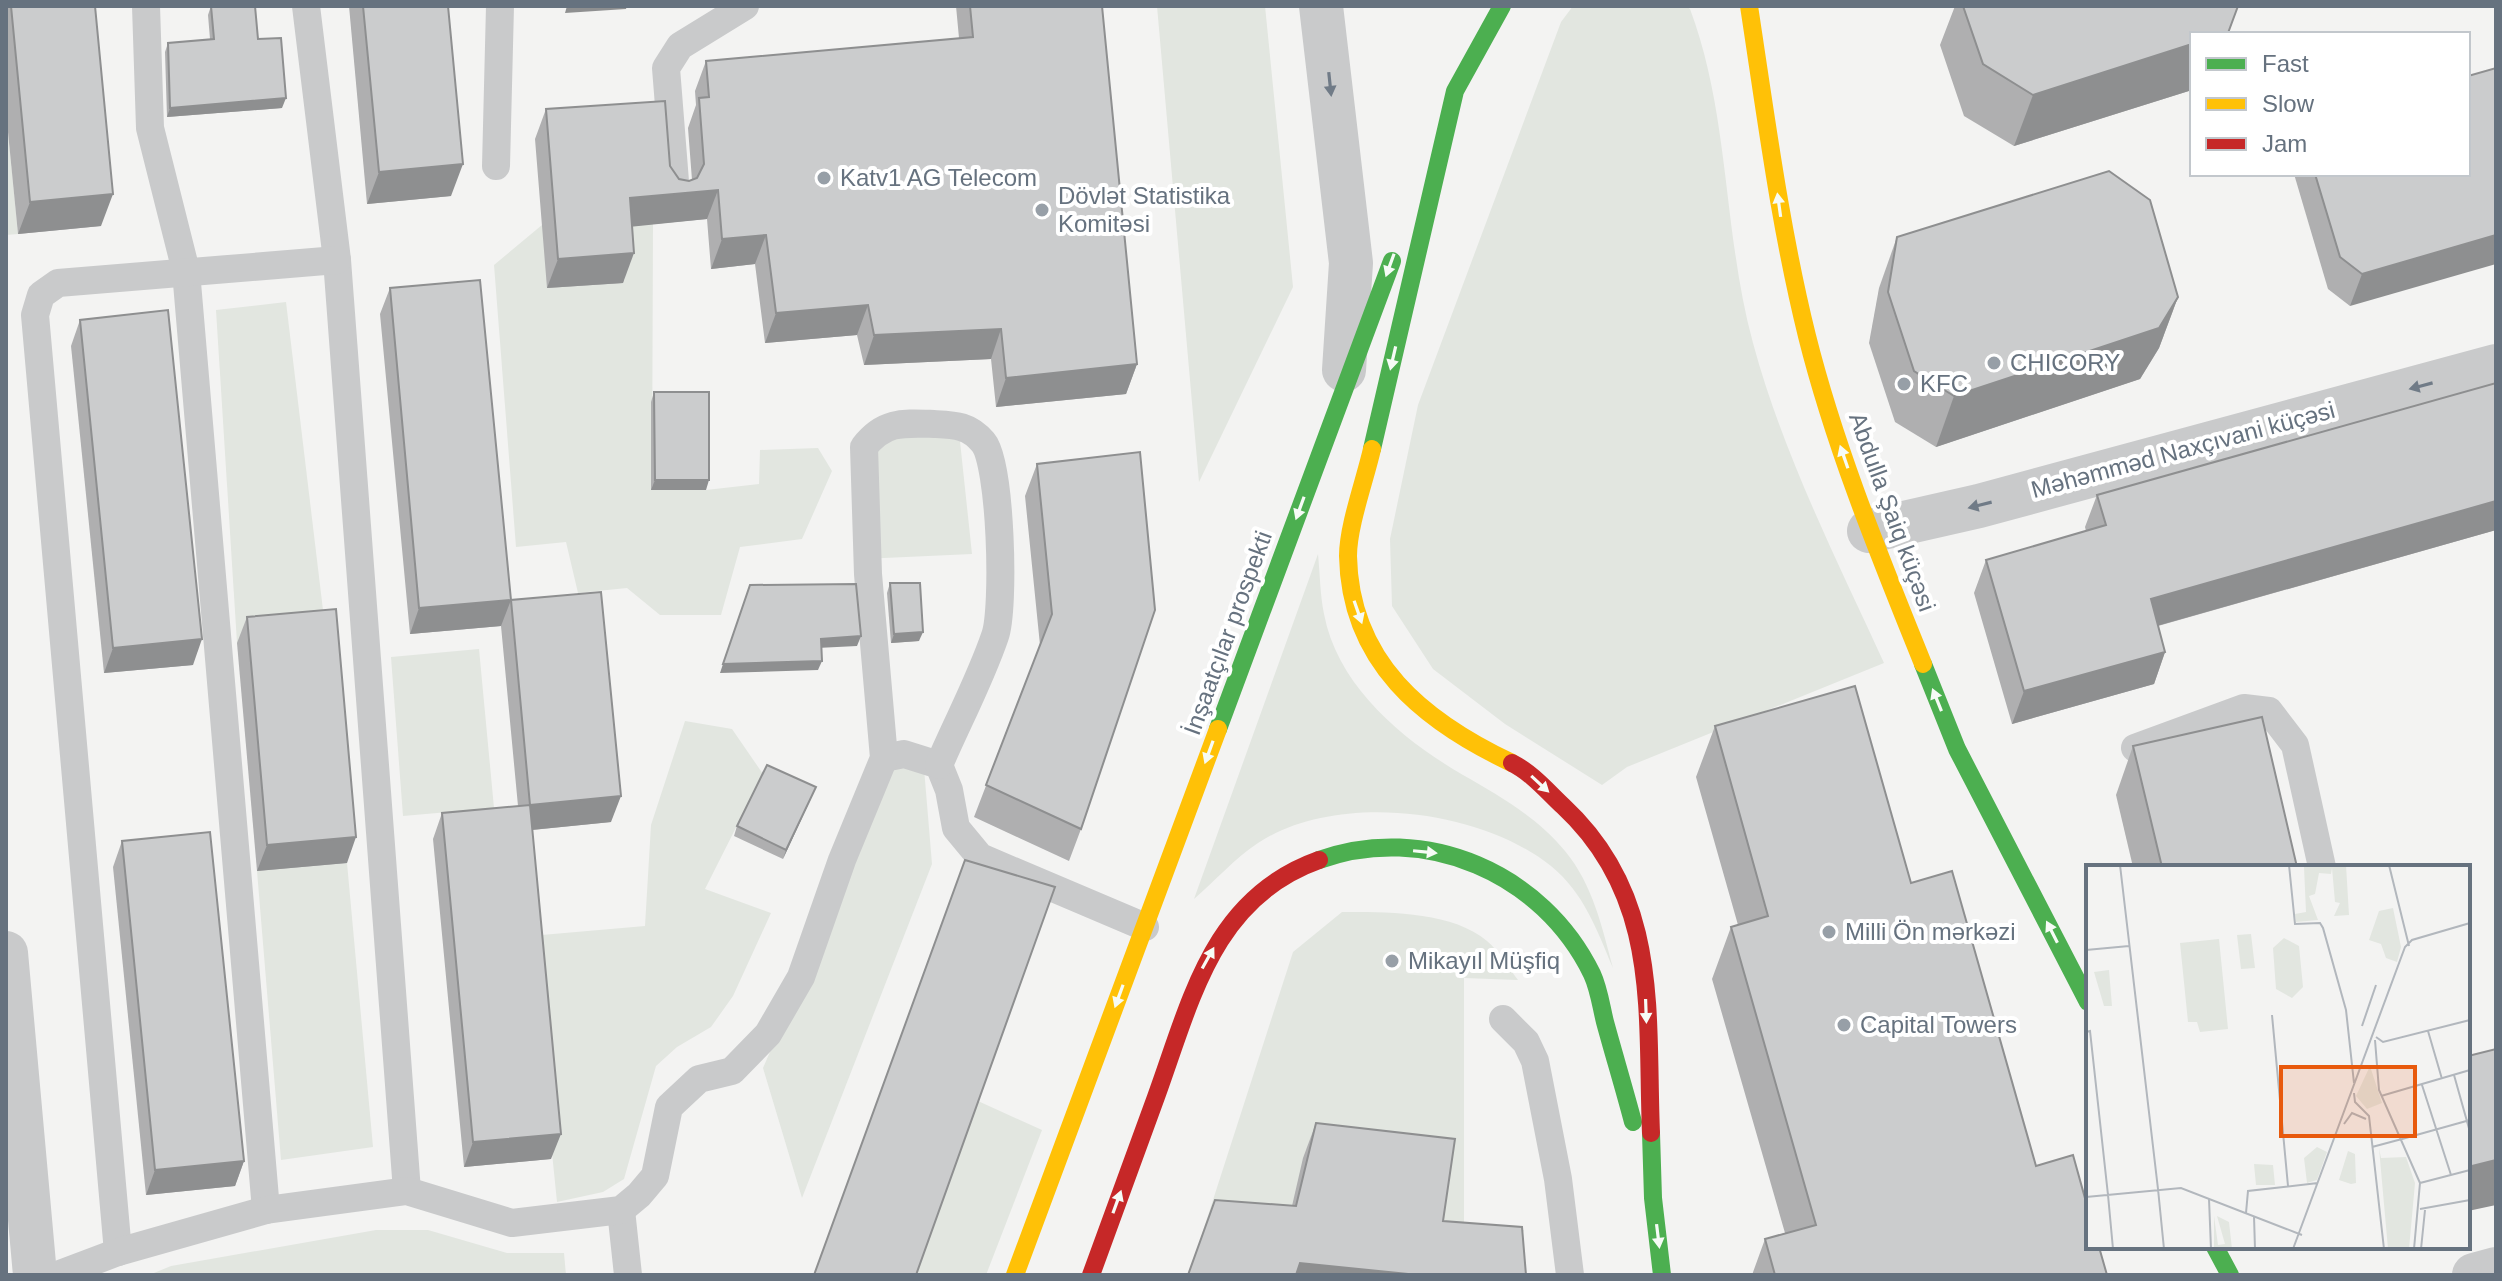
<svg xmlns="http://www.w3.org/2000/svg" width="2502" height="1281" viewBox="0 0 2502 1281" font-family="Arial,sans-serif">
	<rect width="100%" height="100%" fill="#f3f3f2"/>
	<g fill="#e2e6e0">
		<path d="M1157,6H1265L1293,287L1199,482Z"/>
		<path d="M1573,6H1687L1690,9C1730,115 1723,234 1753,343C1783,454 1836,558 1884,663L1627,767L1602,785L1505,724L1433,669L1392,606L1390,539L1418,405L1561,22Z"/>
		<path d="M6,112L18,234L6,235Z"/>
		<path d="M653,224L652,490H706L759,484L760,450L818,448L832,471L802,539L740,547L721,615H660L627,588L578,593L566,542L516,547L494,265L542,225L619,227Z"/>
		<path d="M286,302L326,635L237,643L216,310Z"/>
		<path d="M959,432L972,554L862,559L879,438Z"/>
		<path d="M1318,554C1320,574 1320,594 1324,614C1338,687 1403,740 1463,775C1500,796 1538,818 1565,851C1593,885 1602,927 1613,968C1597,930 1584,893 1551,866C1480,809 1337,791 1258,843C1235,858 1215,881 1194,899Z"/>
		<path d="M479,649L494,808L403,816L391,657Z"/>
		<path d="M685,721L732,729L763,774L705,889L771,913L733,996L711,1027L677,1047L656,1066L624,1179L603,1192L557,1202L530,936L645,926L651,825Z"/>
		<path d="M923,756L932,864L802,1198L763,1068L849,870L872,760Z"/>
		<path d="M347,863L373,1147L281,1160L257,871Z"/>
		<path d="M1342,912C1385,912 1452,911 1487,941C1499,951 1508,967 1518,980L1464,978V1229L1524,1230L1510,1262L1202,1234L1293,952Z"/>
		<path d="M978,1101L1042,1130L986,1275H916Z"/>
		<path d="M376,1230H428L507,1253H564L566,1275H149L171,1266Z"/>
	</g>
	<g fill="none" stroke-linecap="round" stroke-linejoin="round">
		<g stroke="#c9cacb" stroke-width="28">
			<path d="M146,6L150,128L186,271L266,1210"/>
			<path d="M306,6L337,260L407,1191"/>
			<path d="M496,166L500,6"/>
			<path d="M676,194L666,68L680,46L745,6"/>
			<path d="M2135,748L2244,708L2269,711L2295,745L2322,867"/>
			<path d="M884,758L904,754L939,765L949,790L956,828L980,857L1145,927"/>
			<path d="M1503,1019L1526,1042L1535,1061L1558,1179L1570,1275"/>
			<path d="M621,1210L628,1275"/>
			<path d="M118,1252L35,315L41,295L58,283L337,260"/>
			<path d="M57,1275L118,1252L266,1210L407,1191L512,1223L621,1210L639,1195L655,1176L669,1107L699,1079L732,1071L768,1034L801,977L842,860L884,758L868,574L864,447C884,421 903,423 934,424C955,425 969,425 983,442C1001,463 1005,608 995,636C980,680 957,723 939,765"/>
		</g>
		<g stroke="#c9cacb" stroke-width="44">
			<path d="M1321,6L1351,263L1344,370"/>
			<path d="M1869,531L1979,506L2496,366"/>
			<path d="M6,953L35,1275"/>
			<path d="M2474,1275L2496,1269"/>
		</g>
		<g stroke="#4caf50" stroke-width="18">
			<path d="M1372,449L1455,91L1502,6"/>
			<path d="M1923,664L1957,749L2088,1002"/>
			<path d="M1218,729L1392,261"/>
			<path d="M1319,860C1425,822 1543,873 1592,974C1599,989 1601,1006 1605,1022C1614,1055 1624,1088 1633,1122"/>
			<path d="M1651,1133L1653,1198L1662,1275"/>
			<path d="M2215,1247L2230,1275"/>
		</g>
		<g stroke="#ffc107" stroke-width="18">
			<path d="M1749,6C1766,117 1780,227 1807,336C1835,448 1880,557 1923,664"/>
			<path d="M1372,449C1365,480 1348,526 1348,556C1350,662 1423,721 1512,763"/>
			<path d="M1015,1275L1218,729"/>
		</g>
		<g stroke="#c62828" stroke-width="18">
			<path d="M1512,763C1532,773 1547,791 1563,806C1661,897 1646,1011 1651,1133"/>
			<path d="M1091,1275C1113,1216 1134,1156 1156,1097C1191,1001 1212,898 1319,860"/>
		</g>
	</g>
	<g fill="#afafb0">
		<path d="M6,6H95L101,226L18,234L6,112Z"/>
		<path d="M211,6L258,39L282,108L167,117L165,52L168,43L210,39L208,15Z"/>
		<path d="M349,6H448L451,196L367,204Z"/>
		<path d="M956,6H1102L1137,364L1126,394L996,407L991,359L864,365L857,335L765,343L755,264L711,269L707,219L632,226L623,283L547,288L535,139L546,109L670,166L679,179L689,181L692,180L688,128L696,105L695,91L706,61L959,38Z"/>
		<path d="M1955,6H2238L2228,34H2192V90L2014,146L1964,116L1940,45Z"/>
		<path d="M2294,174H2468L2350,306L2328,289Z"/>
		<path d="M1897,237L2178,297L2159,348L2140,379L1936,447L1895,422L1869,343L1879,288Z"/>
		<path d="M390,288L511,600L611,822L532,830L551,1159L464,1167L433,839L442,813L518,806L501,626L410,634L380,314Z"/>
		<path d="M80,320L193,665L104,673L71,346Z"/>
		<path d="M2496,383V530L2158,626L2165,652L2154,684L2012,724L1974,593L1986,560L2086,531L2085,527L2097,495Z"/>
		<path d="M654,392L706,490H651V402Z"/>
		<path d="M1037,464L1081,829L1069,861L974,817L1040,645L1025,496Z"/>
		<path d="M890,583L919,641L891,643L887,593Z"/>
		<path d="M247,617L347,863L257,871L237,643Z"/>
		<path d="M1715,726L1911,883L2036,1166L2107,1275H1752L1765,1239L1785,1233L1712,979L1731,927L1738,925L1696,777Z"/>
		<path d="M2133,746L2297,867H2133L2116,795Z"/>
		<path d="M812,796L783,859L734,836L737,826Z"/>
		<path d="M122,841L244,1161L235,1186L146,1195L113,867Z"/>
		<path d="M1316,1123L1443,1221L1292,1206L1303,1158Z"/>
	</g>
	<g fill="#8e8f90">
		<path d="M567,6H627L626,9L565,13Z"/>
		<path d="M2192,44V90L2014,146L2033,95Z"/>
		<path d="M286,98L282,108L167,117L170,108Z"/>
		<path d="M463,164L451,196L367,204L379,172Z"/>
		<path d="M718,190L707,219L619,228L630,198Z"/>
		<path d="M113,194L101,226L18,234L30,202Z"/>
		<path d="M766,235L755,264L711,269L722,239Z"/>
		<path d="M2496,235V264L2350,306L2362,274Z"/>
		<path d="M634,253L623,283L547,288L558,259Z"/>
		<path d="M2178,297L2159,348L2140,379L1936,447L1954,396Z"/>
		<path d="M868,305L857,335L765,343L776,313Z"/>
		<path d="M1001,329L991,359L864,365L874,335Z"/>
		<path d="M1137,364L1126,394L996,407L1006,378Z"/>
		<path d="M655,480H709L706,490H651Z"/>
		<path d="M2496,501V530L2139,631L2151,599Z"/>
		<path d="M511,600L501,626L410,634L419,608Z"/>
		<path d="M923,632L919,641L891,643L894,634Z"/>
		<path d="M861,636L857,646L817,648L821,639Z"/>
		<path d="M202,639L193,665L104,673L113,648Z"/>
		<path d="M2165,652L2154,684L2012,724L2024,691Z"/>
		<path d="M822,661L818,670L720,673L723,664Z"/>
		<path d="M816,787L812,796L783,859L786,850Z"/>
		<path d="M621,796L611,822L521,831L530,805Z"/>
		<path d="M356,837L347,863L257,871L267,845Z"/>
		<path d="M561,1134L551,1159L464,1167L473,1142Z"/>
		<path d="M2496,1160V1205L2468,1211V1167Z"/>
		<path d="M244,1161L235,1186L146,1195L155,1170Z"/>
		<path d="M1300,1263L1418,1275H1295Z"/>
	</g>
	<g fill="#cbcccd" stroke="#8e8f90" stroke-width="2">
		<path d="M11,6H95L113,194L30,202Z"/>
		<path d="M211,6H255L258,39L281,38L286,98L170,108L168,43L214,39Z"/>
		<path d="M363,6H448L463,164L379,172Z"/>
		<path d="M970,6H1102L1137,364L1006,378L1001,329L874,335L868,305L776,313L766,235L722,239L718,190L630,198L634,253L558,259L546,109L665,101L670,166L679,179L689,181L697,178L704,164L699,98L709,97L706,61L973,37Z"/>
		<path d="M1963,6H2238L2228,33L2192,34V44L2033,95L1983,64Z"/>
		<path d="M2496,68V235L2362,274L2340,257L2315,174H2468V76Z"/>
		<path d="M2109,171L2150,200L2178,297L2159,328L1954,396L1914,371L1888,292L1897,237Z"/>
		<path d="M480,280L511,600L419,608L390,288Z"/>
		<path d="M168,310L202,639L113,648L80,320Z"/>
		<path d="M2496,383V501L2151,599L2165,652L2024,691L1986,560L2106,525L2097,495Z"/>
		<path d="M654,392H709V480H655Z"/>
		<path d="M1140,452L1155,610L1081,829L986,785L1052,614L1037,464Z"/>
		<path d="M890,583H920L923,632L894,634Z"/>
		<path d="M856,584L861,636L821,639L822,661L723,664L750,585Z"/>
		<path d="M601,592L621,796L530,805L511,600Z"/>
		<path d="M336,609L356,837L267,845L247,617Z"/>
		<path d="M1855,686L1911,883L1952,871L2036,1166L2073,1155L2088,1209V1247H2099L2107,1275H1775L1765,1239L1816,1225L1731,927L1768,916L1715,726Z"/>
		<path d="M2262,717L2297,867H2162L2133,746Z"/>
		<path d="M767,765L816,787L786,850L737,826Z"/>
		<path d="M530,805L561,1134L473,1142L442,813Z"/>
		<path d="M210,832L244,1161L155,1170L122,841Z"/>
		<path d="M965,860L1055,887L916,1275H814Z"/>
		<path d="M2496,1049V1160L2468,1167V1056Z"/>
		<path d="M1316,1123L1455,1139L1443,1221L1522,1227L1526,1275H1418L1300,1263L1296,1275H1188L1215,1200L1296,1206Z"/>
	</g>
	<defs><path id="oneway-solid" d="M-6-.8H1V-3.2L6.5 0L1 3.2V.8H-6Z" transform="scale(2)"/></defs>
	<g fill="#707b87">
		<use href="#oneway-solid" transform="translate(1330 84) rotate(84)"/>
		<use href="#oneway-solid" transform="translate(2421 386) rotate(165)"/>
		<use href="#oneway-solid" transform="translate(1980 505) rotate(166)"/>
	</g>
	<g fill="#f6fbf6">
		<use href="#oneway-solid" transform="translate(1779 205) rotate(-98)"/>
		<use href="#oneway-solid" transform="translate(1390 265) rotate(110)"/>
		<use href="#oneway-solid" transform="translate(1393 358) rotate(103)"/>
		<use href="#oneway-solid" transform="translate(1844 457) rotate(-109)"/>
		<use href="#oneway-solid" transform="translate(1300 508) rotate(110)"/>
		<use href="#oneway-solid" transform="translate(1358 612) rotate(71)"/>
		<use href="#oneway-solid" transform="translate(1937 700) rotate(-112)"/>
		<use href="#oneway-solid" transform="translate(1209 752) rotate(110)"/>
		<use href="#oneway-solid" transform="translate(1540 784) rotate(43)"/>
		<use href="#oneway-solid" transform="translate(1425 852) rotate(6)"/>
		<use href="#oneway-solid" transform="translate(2052 932) rotate(-117)"/>
		<use href="#oneway-solid" transform="translate(1208 958) rotate(-61)"/>
		<use href="#oneway-solid" transform="translate(1119 996) rotate(110)"/>
		<use href="#oneway-solid" transform="translate(1646 1011) rotate(88)"/>
		<use href="#oneway-solid" transform="translate(1117 1202) rotate(-70)"/>
		<use href="#oneway-solid" transform="translate(1658 1236) rotate(83)"/>
	</g>
	<g fill="#979fa7" stroke="#fff" stroke-width="3">
		<circle cx="824" cy="178" r="8"/>
		<circle cx="1042" cy="210" r="8"/>
		<circle cx="1994" cy="363" r="8"/>
		<circle cx="1904" cy="384" r="8"/>
		<circle cx="1829" cy="932" r="8"/>
		<circle cx="1392" cy="961" r="8"/>
		<circle cx="1844" cy="1025" r="8"/>
	</g>
	<g text-anchor="middle" stroke-width="8" stroke-linejoin="round" paint-order="stroke">
		<g font-size="24" fill="#66727f" stroke="#fff" text-anchor="start">
			<text x="840" y="186">Katv1 AG Telecom</text>
			<text x="1058" y="204">Dövlət Statistika<tspan x="1058" dy="28">Komitəsi</tspan></text>
			<text x="2010" y="371">CHICORY</text>
			<text x="1920" y="392">KFC</text>
			<text x="1845" y="940">Milli Ön mərkəzi</text>
			<text x="1408" y="969">Mikayıl Müşfiq</text>
			<text x="1860" y="1033">Capital Towers</text>
		</g>
		<g font-size="24" fill="#66727f" stroke="#fff">
			<text transform="translate(2183 450) rotate(-15)" y="8">Məhəmməd Naxçıvani küçəsi</text>
			<text transform="translate(1892 512) rotate(70)" y="8">Abdulla Şaiq küçəsi</text>
			<text transform="translate(1228 633) rotate(-70)" y="8">İnşaatçılar prospekti</text>
		</g>
	</g>
	<g transform="translate(2086 865)">
		<rect width="384" height="384" fill="#f3f3f2"/>
		<path d="M260,0L263,50L248,51L254,38L249,37L246,3L245,9L233,8L229,29L223,31L232,55L210,57L209,49L220,47L218,2ZM307,43L315,82L311,97L300,93L295,79L283,75L293,46ZM165,69L169,103L155,104L151,70ZM198,73L213,81L217,122L206,133L190,124L187,83ZM133,74L142,164L114,167L111,157H102L94,78ZM23,105L26,141H18L8,107ZM284,201L296,238L281,244L270,231ZM231,282L241,287L231,315L221,318L218,293ZM293,283L295,293L320,292L329,318L323,384H302ZM262,286L269,289L270,318L265,319L253,315ZM168,299L187,300L189,320H170ZM128,351L132,380L139,379L131,351L143,357L146,384H128Z" fill="#e2e6e0"/>
		<path fill="none" stroke="#b2b7bd" stroke-width="2" d="M34,0L72,324M203,0L209,59L234,58L237,63L260,145L268,218M303,0L323,81M0,85L43,81M186,150L202,321M276,161L290,120M342,166L356,214M0,167L4,166L22,330M290,172L297,177L384,155M289,175L293,225L334,318L328,384M368,210L384,267M336,220L365,310M268,228L269,237L283,251L298,384M295,231L384,205M258,259L266,248L280,254M316,274L384,255M286,282L316,274M334,318L384,305M72,324L78,384M22,330L27,384M0,332L95,323L216,370M123,334L125,384M334,344L384,335M160,348L162,326L232,318M168,351L169,384M207,384L319,82L326,75L384,58M335,384L339,345"/>
		<path fill="#e8590c" fill-opacity="0.15" stroke="#e8590c" stroke-width="4" d="M195,202H329V271H195Z"/>
		<rect width="384" height="384" fill="none" stroke="#66727f" stroke-width="4"/>
	</g>
	<rect width="2502" height="1281" fill="none" stroke="#66727f" stroke-width="16"/>
	<rect x="2190" y="32" width="280" height="144" fill="#ffffff" stroke="#c2c7cc" stroke-width="2"/>
	<rect x="2206" y="58" width="40" height="12" fill="#4caf50" stroke="#c2c7cc" stroke-width="2"/>
	<text x="2262" y="72" font-size="24" fill="#66727f">Fast</text>
	<rect x="2206" y="98" width="40" height="12" fill="#ffc107" stroke="#c2c7cc" stroke-width="2"/>
	<text x="2262" y="112" font-size="24" fill="#66727f">Slow</text>
	<rect x="2206" y="138" width="40" height="12" fill="#c62828" stroke="#c2c7cc" stroke-width="2"/>
	<text x="2262" y="152" font-size="24" fill="#66727f">Jam</text>
</svg>
